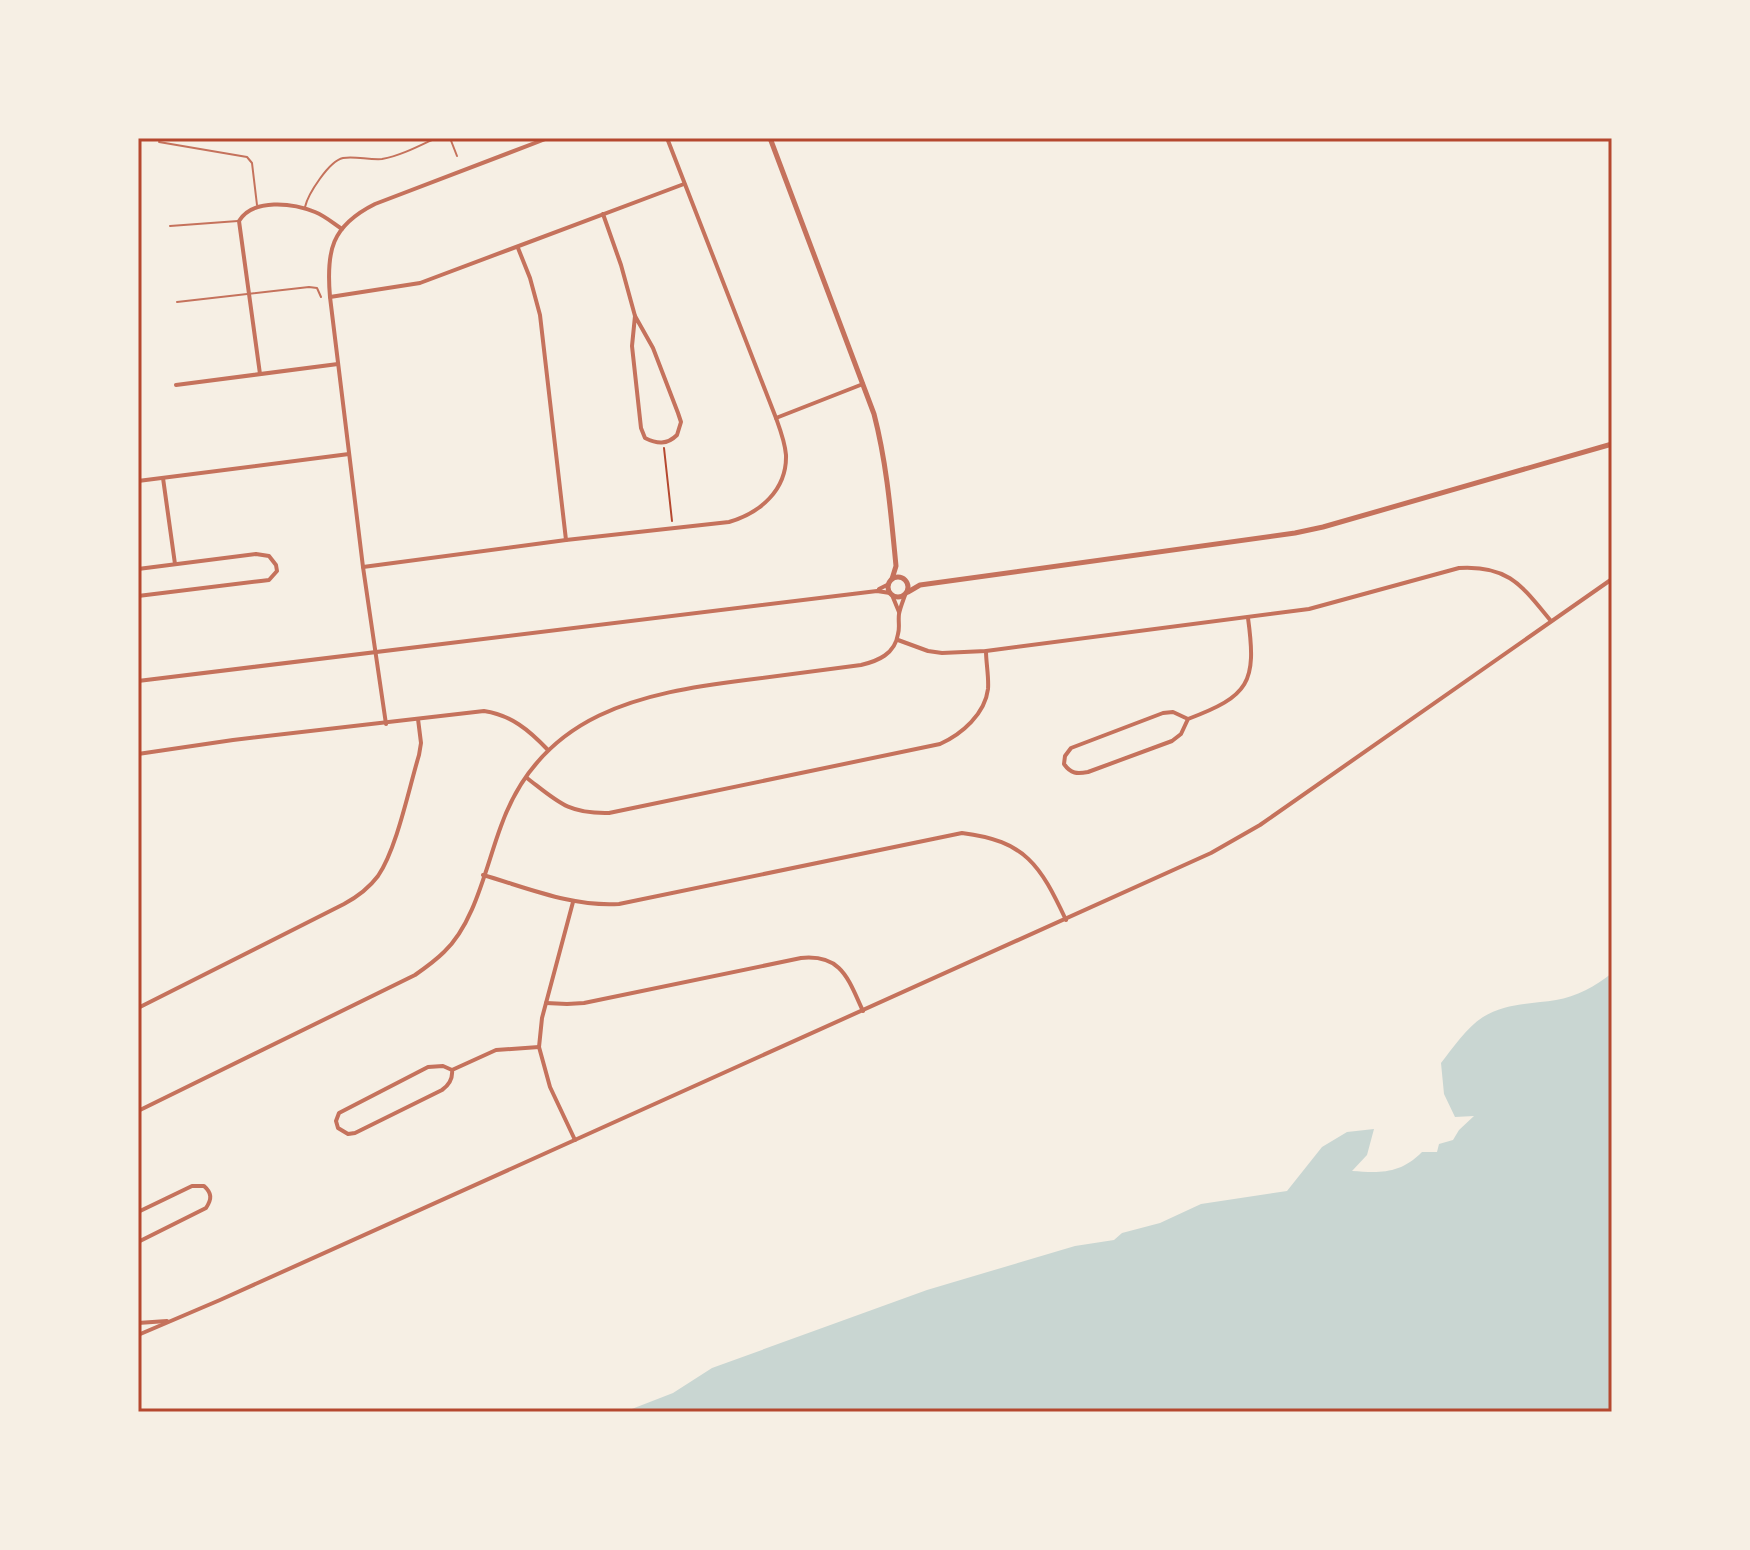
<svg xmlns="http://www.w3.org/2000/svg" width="1750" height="1550" viewBox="0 0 1750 1550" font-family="Inter,sans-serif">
	<rect width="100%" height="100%" fill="#f6efe4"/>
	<path fill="#c9d6d2" d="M1612,973V1412H624L673,1393L712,1368L927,1290L1075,1246L1114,1240L1122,1233L1160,1223L1201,1204L1287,1191L1322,1147L1347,1132L1374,1129L1367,1155L1352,1171C1381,1173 1400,1174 1422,1152H1437L1439,1144L1453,1140L1459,1130L1474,1116L1455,1117L1444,1094L1441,1063C1452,1049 1467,1027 1483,1017C1505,1003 1532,1004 1556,1000C1576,997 1596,986 1612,973Z"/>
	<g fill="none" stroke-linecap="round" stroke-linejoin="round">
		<path stroke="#b5482f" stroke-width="2" d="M664,448L672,521"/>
		<g stroke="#c5725c" stroke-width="2">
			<path d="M450,138L457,156"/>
			<path d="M159,142L247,157L252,163L257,205"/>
			<path d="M305,207C308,194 329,161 343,158C355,156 369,160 382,159C400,156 419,146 436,138"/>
			<path d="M170,226L238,221"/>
			<path d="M177,302L309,287L317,288L321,297"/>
		</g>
		<g stroke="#c5725c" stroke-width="4">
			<path d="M603,214L621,265L635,316"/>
			<path d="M518,248L530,278L540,315L566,540"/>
			<path d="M330,297L420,283L684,184"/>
			<path d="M635,316L653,348L678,413L681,422L677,435C667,445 657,444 645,438L641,428L632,346Z"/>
			<path d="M260,374L239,221C253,198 293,203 315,212C325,216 333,223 342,229"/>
			<path d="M176,385L338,364"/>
			<path d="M776,418L863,384"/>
			<path d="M163,478L175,564"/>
			<path d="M138,481L349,454"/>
			<path d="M363,567L566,540L729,522C760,513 787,490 786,455C785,442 780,429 776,418L667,138"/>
			<path d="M138,569L256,554L269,556L276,565L277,571L269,580L261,581L138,596"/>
			<path d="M879,589L889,584"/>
			<path d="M892,595L899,612"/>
			<path d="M898,640L928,651L942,653L986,651L1309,609L1459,568C1509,565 1522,586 1551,621"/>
			<path d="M138,681L877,591L890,593"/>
			<path d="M1188,719L1173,712L1163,713L1071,748L1065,756L1064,764C1071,774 1077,774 1088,772L1172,741L1181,734L1188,719C1249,696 1257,683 1248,618"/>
			<path d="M386,724L363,567L330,297C326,251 331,226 375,204L548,138"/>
			<path d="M138,754L233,740L484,711C511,715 529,730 548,750"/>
			<path d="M527,778C558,802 568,814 609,813L940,744C962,734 985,714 988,689C989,677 986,663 986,651"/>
			<path d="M483,875C528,888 572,907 619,904L962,833C1026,841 1040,865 1066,920"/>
			<path d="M573,902L542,1018L539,1047L550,1087L575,1140"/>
			<path d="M546,1003L567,1004L584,1003L801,958C842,954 848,979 863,1011"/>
			<path d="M138,1008L344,904C357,897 369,888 378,876C397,848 409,788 419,755L421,743L418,719"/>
			<path d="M452,1070C453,1079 449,1085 442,1090L355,1133L348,1134L338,1128L336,1121L339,1113L428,1067L443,1066L452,1070L496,1050L539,1047"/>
			<path d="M138,1111L415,975C425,968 435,961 444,952C475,923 486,866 501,826C541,713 641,693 746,680C784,675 822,670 861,665C878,661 895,654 898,634C900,628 898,621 899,614C900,608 903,601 905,595"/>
			<path d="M138,1212L192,1186H204C212,1193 212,1199 206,1208L138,1242"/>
			<path d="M138,1323L167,1321"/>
			<path d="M138,1335L220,1300L1211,853L1260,825L1612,579"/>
		</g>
		<g stroke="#c5725c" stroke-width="5">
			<path d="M770,138L874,414C887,464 891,515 896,566L892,579"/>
			<circle cx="898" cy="587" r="10"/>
			<path d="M908,592L920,585L1295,533L1323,527L1612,444"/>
		</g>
	</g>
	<rect width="1750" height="1550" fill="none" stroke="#f6efe4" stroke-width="280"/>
	<rect x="140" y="140" width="1470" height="1270" fill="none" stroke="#b5482f" stroke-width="3"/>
</svg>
